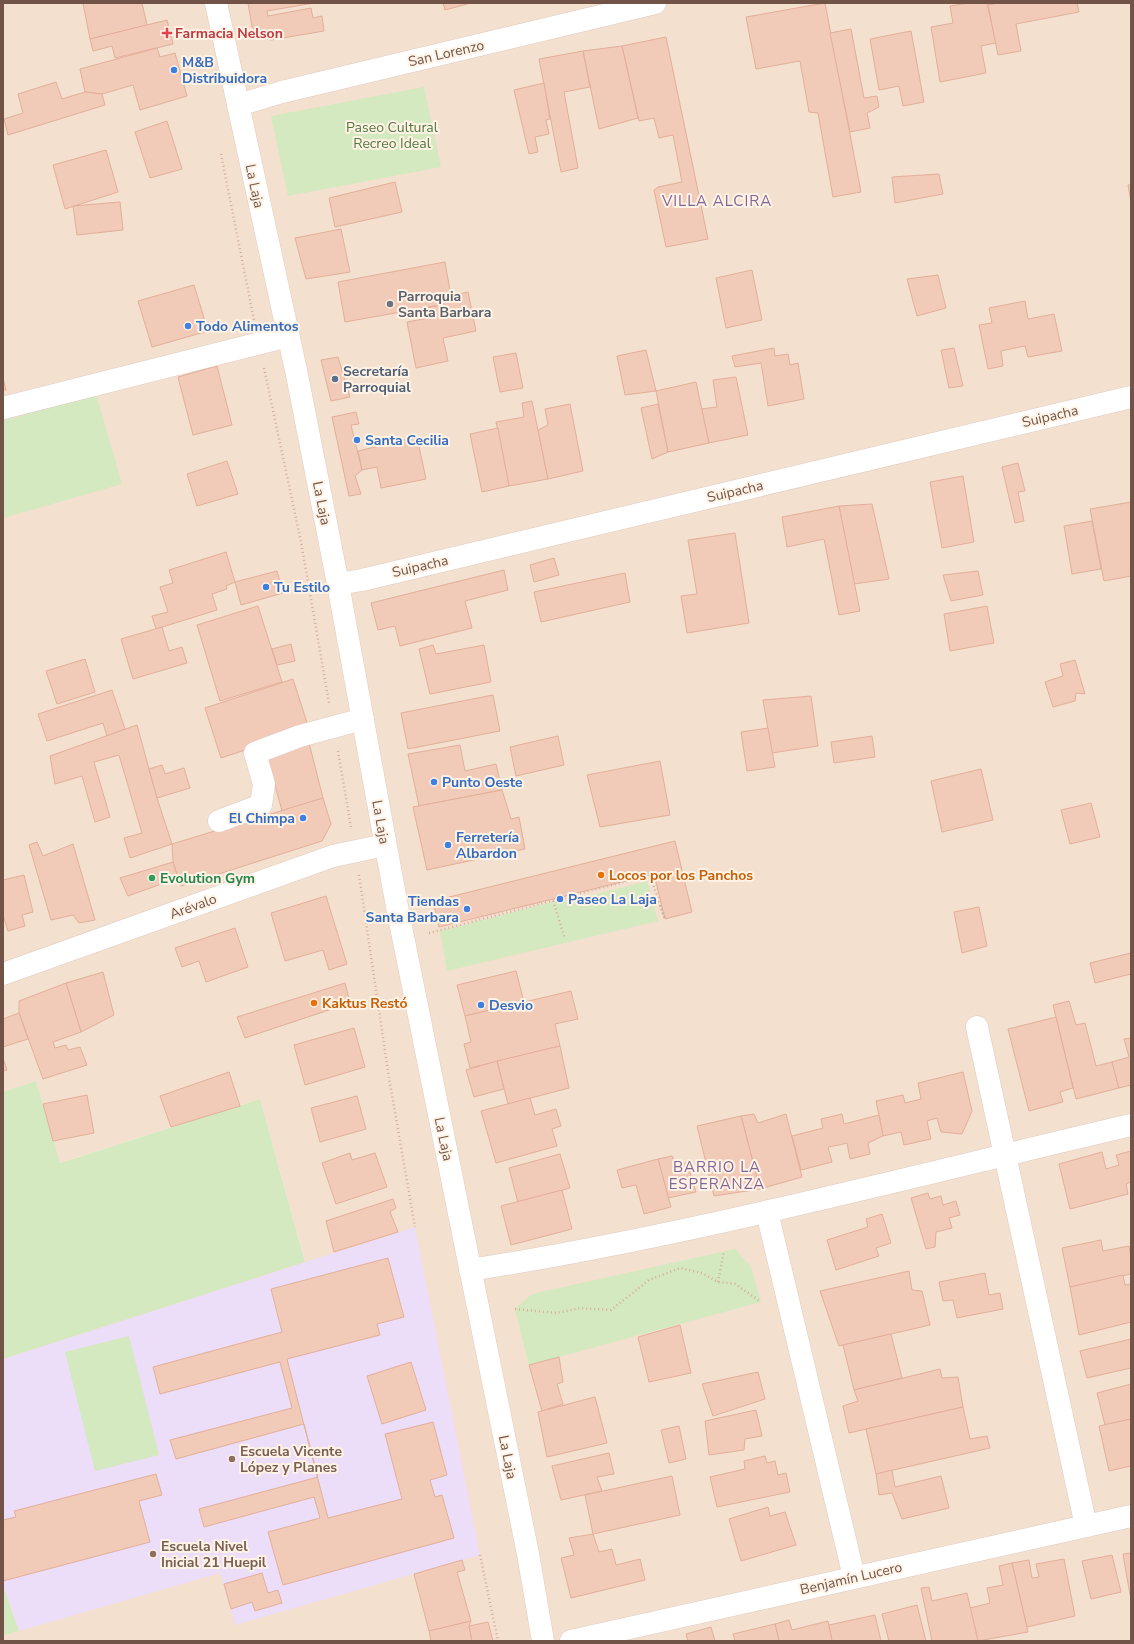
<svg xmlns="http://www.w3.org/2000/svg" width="1134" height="1644" viewBox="0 0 1134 1644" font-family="'Nunito Sans',sans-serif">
	<rect width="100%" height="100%" fill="#fcefe0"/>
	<path fill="#f3e0cf" d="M3,3H1131V1641H3V1636L19,1631L3,1359L305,1261L260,1099L59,1163L36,1081L3,1092Z"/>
	<path fill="#ecddf8" d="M415,1227L480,1555L235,1625L220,1573L19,1631L3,1585V1359Z"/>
	<g fill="#d4e9bf">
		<path d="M424,87L441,167L288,196L271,116Z"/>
		<path d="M96,394L122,484L3,518V421Z"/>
		<path d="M647,881L658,921L447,971L440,931L556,901L558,905V904Z"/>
		<path d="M36,1081L60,1163L260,1099L305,1262L3,1359V1092Z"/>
		<path d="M735,1249L751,1267L761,1302L529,1365L515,1309L532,1294Z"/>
		<path d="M129,1336L159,1455L95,1471L65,1352Z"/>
		<path d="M3,1585L19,1631L3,1636Z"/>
	</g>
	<g fill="#f1cab8" stroke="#e3af99">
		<path d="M83,3H142L147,25L90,39Z"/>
		<path d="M248,3H314L267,11L268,16L311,8L313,18L322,16L324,31L271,40L262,37L252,27Z"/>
		<path d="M443,3H471L445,10Z"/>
		<path d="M825,3L861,192L833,197L818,113L809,112L800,61L756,69L746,17Z"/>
		<path d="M968,3H987L996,43L981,46L986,73L940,82L931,27L953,23L950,6Z"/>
		<path d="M997,3H1077L1079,12L1016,24L1021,51L998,55L988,5Z"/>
		<path d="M167,20L173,44L115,58L112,46L93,51L90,39Z"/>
		<path d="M851,29L864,98L877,96L879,107L867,113L870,128L850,132L830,33Z"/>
		<path d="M911,31L924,102L903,106L899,86L879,90L870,39Z"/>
		<path d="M666,37L708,239L666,247L654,190L658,187L682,182L673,135L659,138L654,118L639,121L622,46Z"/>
		<path d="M622,46L638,118L599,129L583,51Z"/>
		<path d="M157,48L160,57L175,53L187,96L140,110L133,85L102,94L85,92L80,69Z"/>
		<path d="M583,51L590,87L564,92L578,168L561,172L539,59Z"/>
		<path d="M56,82L62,99L85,92L102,94L105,105L8,135L4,119L23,113L18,94Z"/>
		<path d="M544,83L550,119L546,120L549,134L535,137L538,152L529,154L514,90Z"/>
		<path d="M167,121L182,169L150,178L135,132Z"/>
		<path d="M106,150L118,192L65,209L53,165Z"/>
		<path d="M939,174L943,194L895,203L892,177Z"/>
		<path d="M395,182L402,212L335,227L329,198Z"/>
		<path d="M1128,185H1131V202Z"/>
		<path d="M120,202L123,230L77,235L73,206Z"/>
		<path d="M341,229L350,272L306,279L295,238Z"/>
		<path d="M445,262L451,296L439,299L440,305L345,322L338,282Z"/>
		<path d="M752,270L762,320L726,328L716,278Z"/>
		<path d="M938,275L946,308L917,316L907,279Z"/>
		<path d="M194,285L208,331L152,347L138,301Z"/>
		<path d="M468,292L476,331L443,338L448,361L416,368L407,322L429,318L427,308L440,305L439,299Z"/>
		<path d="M1025,301L1028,319L1054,314L1062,351L1028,357L1025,346L1001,351L1003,366L988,369L979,325L992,323L989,308Z"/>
		<path d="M774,348L775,356L788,354L790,365L798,363L804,399L768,406L761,363L735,367L732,356Z"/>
		<path d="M954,348L963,386L949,388L941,350Z"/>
		<path d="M646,350L656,391L625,395L617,356Z"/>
		<path d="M516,353L523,388L500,392L493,357Z"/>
		<path d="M338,357L350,397L331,401L321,360Z"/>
		<path d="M217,366L232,425L193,435L178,377Z"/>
		<path d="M736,377L748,435L709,443L701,409L717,407L713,380Z"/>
		<path d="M3,378L6,390H3Z"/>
		<path d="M696,382L709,443L668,452L656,391Z"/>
		<path d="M532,401L548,479L509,486L496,422L524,417L522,403Z"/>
		<path d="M570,404L583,471L548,479L538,430L548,425L545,409Z"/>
		<path d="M658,404L668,452L652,459L641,408Z"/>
		<path d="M356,412L359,424L351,425L362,470L355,476L361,494L349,496L332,417Z"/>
		<path d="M498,428L509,486L482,492L470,434Z"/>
		<path d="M417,437L426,479L381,488L377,467L362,470L358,451Z"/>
		<path d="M227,461L238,494L197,506L187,474Z"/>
		<path d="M1018,463L1025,491L1018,492L1024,521L1015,523L1002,467Z"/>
		<path d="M963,476L974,542L942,548L930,482Z"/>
		<path d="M1131,502V576L1104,581L1090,509Z"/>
		<path d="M872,504L889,579L854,584L839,506Z"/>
		<path d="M839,506L860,611L839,615L824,539L787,547L782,517Z"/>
		<path d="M1092,521L1101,569L1072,574L1064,526Z"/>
		<path d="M735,533L749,623L687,633L681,596L697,594L688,540Z"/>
		<path d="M226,552L235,582L226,586L227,589L212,594L217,610L156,629L152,616L168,612L160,587L173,583L169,570Z"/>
		<path d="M554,558L559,575L534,582L530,565Z"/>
		<path d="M504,570L508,590L465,601L472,628L400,646L395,626L378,630L371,603Z"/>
		<path d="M277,571L283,593L241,605L235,582Z"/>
		<path d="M978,571L983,595L951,601L943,575Z"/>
		<path d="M625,573L630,602L541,622L534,592Z"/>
		<path d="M258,606L282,682L220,701L197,625Z"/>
		<path d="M987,606L994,643L950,651L944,614Z"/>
		<path d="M162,627L169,651L182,647L187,663L133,679L121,639Z"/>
		<path d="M291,644L295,661L277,665L272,649Z"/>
		<path d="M433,645L436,654L484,645L491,682L430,694L419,649Z"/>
		<path d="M85,659L95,692L57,704L46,671Z"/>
		<path d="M1075,660L1085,694L1076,693L1075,701L1053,707L1045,682L1063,676L1060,664Z"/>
		<path d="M293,679L309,729L221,758L205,708Z"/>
		<path d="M112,690L125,729L107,736L103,723L47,741L38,714Z"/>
		<path d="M493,695L500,731L408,749L401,713Z"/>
		<path d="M811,696L818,746L772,753L763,700Z"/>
		<path d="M137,725L157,798L172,844L130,858L124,838L142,833L119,755L94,762L110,817L95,822L82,776L55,784L50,756Z"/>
		<path d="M768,728L775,767L747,771L741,732Z"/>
		<path d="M558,736L564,765L516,776L510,747Z"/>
		<path d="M872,736L875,757L834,763L831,742Z"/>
		<path d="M309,743L323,798L282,811L267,755Z"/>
		<path d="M460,745L465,771L496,764L502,790L419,806L408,754Z"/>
		<path d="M660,761L670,815L600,827L587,775Z"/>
		<path d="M162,765L165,774L184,768L190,788L157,798L149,769Z"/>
		<path d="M981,769L993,820L942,832L931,781Z"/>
		<path d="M502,790L511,819L519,817L525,849L427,870L413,807Z"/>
		<path d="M323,798L331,824L322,841L181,886L173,862L172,844Z"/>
		<path d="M1091,803L1100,837L1070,844L1061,810Z"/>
		<path d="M675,841L692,912L665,919L654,874L439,927L433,901Z"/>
		<path d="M37,842L43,856L73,844L95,920L79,923L73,915L51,920L29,845Z"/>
		<path d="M173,862L178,878L128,896L120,878Z"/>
		<path d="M24,875L33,912L22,915L25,926L8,931L3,915V880Z"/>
		<path d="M326,896L347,964L329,970L323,950L285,961L271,913Z"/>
		<path d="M979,907L987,946L962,953L954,912Z"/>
		<path d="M235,928L248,967L206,982L199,961L182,967L175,948Z"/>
		<path d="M1131,953V974L1095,983L1090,963Z"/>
		<path d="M516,971L524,1002L465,1016L457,985Z"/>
		<path d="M103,972L114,1015L81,1032L66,983Z"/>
		<path d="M66,983L81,1032L53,1042L55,1048L66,1045L68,1050L80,1047L87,1065L43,1079L19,1013V1001Z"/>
		<path d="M345,983L350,1003L245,1038L237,1017Z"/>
		<path d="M571,991L578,1019L555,1024L560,1046L470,1068L464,1044L471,1042L465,1016Z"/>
		<path d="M1069,1001L1076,1025L1085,1023L1096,1066L1112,1062L1119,1088L1076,1099L1053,1005Z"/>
		<path d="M19,1013L28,1039L3,1047V1019Z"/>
		<path d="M1056,1017L1073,1088L1060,1092L1063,1102L1029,1111L1008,1029Z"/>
		<path d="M354,1028L365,1067L305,1085L294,1045Z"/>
		<path d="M1131,1038V1085L1119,1088L1112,1062L1129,1057L1124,1039Z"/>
		<path d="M560,1046L569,1088L508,1104L497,1061Z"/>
		<path d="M3,1058L7,1070L3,1071Z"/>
		<path d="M497,1061L504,1089L474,1097L466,1070Z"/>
		<path d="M229,1072L240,1106L171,1127L160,1096Z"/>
		<path d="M963,1072L972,1111L962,1134L941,1132L937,1118L927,1121L931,1139L904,1145L901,1132L883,1136L876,1101L903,1095L905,1103L921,1099L918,1083Z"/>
		<path d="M87,1095L94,1133L53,1141L43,1104Z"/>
		<path d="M357,1096L366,1129L320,1142L311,1108Z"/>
		<path d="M530,1098L535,1115L556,1109L561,1126L552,1129L557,1146L496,1163L481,1111Z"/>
		<path d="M754,1114L758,1123L786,1114L802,1177L760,1189L741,1116Z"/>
		<path d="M842,1114L844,1124L879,1115L883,1136L868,1143L870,1154L850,1159L847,1143L839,1145L828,1147L832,1162L801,1170L792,1136L823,1128L821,1119Z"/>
		<path d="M741,1116L760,1189L714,1196L697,1126Z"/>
		<path d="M1131,1151V1182L1126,1184L1128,1194L1070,1209L1059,1164L1102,1152L1106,1169L1119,1165L1116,1155Z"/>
		<path d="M350,1153L352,1160L375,1153L387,1187L336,1204L322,1163Z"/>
		<path d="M560,1154L570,1188L518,1203L509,1168Z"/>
		<path d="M672,1156L676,1164L687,1163L696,1192L668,1198L658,1159Z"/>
		<path d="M658,1159L671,1207L644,1214L636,1185L622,1188L617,1170Z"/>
		<path d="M562,1190L572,1229L511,1245L501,1206Z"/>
		<path d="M928,1193L930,1199L941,1196L943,1205L956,1201L960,1215L949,1218L952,1228L936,1232L935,1247L926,1249L911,1198Z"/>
		<path d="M393,1199L396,1208L390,1212L398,1232L334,1252L326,1221Z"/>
		<path d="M882,1214L891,1243L876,1248L879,1256L836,1270L827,1240L868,1227L866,1219Z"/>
		<path d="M1101,1240L1103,1251L1129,1246L1131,1258V1274L1070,1287L1062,1248Z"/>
		<path d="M388,1258L404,1317L377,1324L380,1335L287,1359L328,1518L402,1499L385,1434L433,1422L447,1475L430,1480L435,1497L442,1495L454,1538L283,1585L268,1532L320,1518L314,1497L204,1527L199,1509L318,1477L304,1424L176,1459L170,1440L292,1408L280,1362L160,1394L153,1367L282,1332L271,1289Z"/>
		<path d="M909,1271L912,1290L922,1291L930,1325L839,1346L820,1291Z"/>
		<path d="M985,1273L989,1295L1000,1293L1003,1309L957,1318L953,1300L943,1301L939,1282Z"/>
		<path d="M1123,1275L1125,1285L1131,1284V1322L1079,1335L1070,1287Z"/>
		<path d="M680,1325L691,1373L649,1382L638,1337Z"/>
		<path d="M891,1334L902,1378L854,1390L843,1345Z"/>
		<path d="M1131,1339V1368L1087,1378L1080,1351Z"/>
		<path d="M559,1357L563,1382L557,1384L563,1404L542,1411L529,1365Z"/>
		<path d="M411,1362L426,1410L382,1424L367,1376Z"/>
		<path d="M940,1369L942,1378L958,1377L963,1407L849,1433L843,1406L858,1401L854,1390Z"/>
		<path d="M758,1372L765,1399L713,1416L702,1384Z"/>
		<path d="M1131,1384V1419L1105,1425L1097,1393Z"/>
		<path d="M595,1397L607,1443L547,1457L538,1412Z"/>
		<path d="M963,1407L970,1439L987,1436L990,1448L876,1474L866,1429Z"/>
		<path d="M756,1410L762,1436L745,1439L744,1450L709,1455L705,1421Z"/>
		<path d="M1131,1419V1466L1109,1471L1099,1426Z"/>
		<path d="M679,1426L686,1459L669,1463L661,1430Z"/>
		<path d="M609,1453L614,1474L597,1477L602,1491L561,1500L552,1466Z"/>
		<path d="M765,1456L767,1463L775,1461L778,1475L786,1473L790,1492L717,1507L710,1477L745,1469L744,1461Z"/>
		<path d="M892,1470L895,1487L941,1476L949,1508L902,1519L892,1493L879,1495L876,1474Z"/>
		<path d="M156,1474L162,1495L139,1501L150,1542L3,1581V1520L16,1517L14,1511Z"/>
		<path d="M672,1476L680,1515L593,1534L585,1495Z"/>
		<path d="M768,1507L770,1516L785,1512L796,1545L741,1561L729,1519Z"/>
		<path d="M593,1534L599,1552L612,1549L616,1565L640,1559L645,1580L571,1598L561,1558L574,1555L569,1538Z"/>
		<path d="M1131,1553V1595H1130L1123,1554Z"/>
		<path d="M1112,1555L1121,1592L1091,1599L1082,1561Z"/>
		<path d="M1064,1559L1075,1616L1027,1627L1012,1563L1029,1560L1032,1578L1039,1577L1036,1564Z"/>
		<path d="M462,1560L465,1570L457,1572L471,1621L429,1631L414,1574Z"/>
		<path d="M1012,1563L1028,1632L978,1641L970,1608L990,1603L987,1588L1003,1585L999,1566Z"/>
		<path d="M262,1573L268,1593L278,1590L282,1603L255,1611L252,1602L231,1609L224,1584Z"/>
		<path d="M929,1587L932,1601L967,1593L978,1641H932L921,1588Z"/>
		<path d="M917,1605L926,1641H889L882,1614Z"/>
		<path d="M875,1615L881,1641H832L829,1625Z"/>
		<path d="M789,1620L792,1630L828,1621L832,1641H779L775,1624Z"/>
		<path d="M471,1621L469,1626L472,1641H431L429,1631Z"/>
		<path d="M488,1622L493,1641H472L469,1626Z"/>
		<path d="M775,1624L779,1641H735L733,1634Z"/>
		<path d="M711,1627L715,1641H688L686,1634Z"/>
	</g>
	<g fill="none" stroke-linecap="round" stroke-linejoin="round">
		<g stroke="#e1ccc0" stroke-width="23">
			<g id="minor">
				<path d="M238,105L282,92L655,3"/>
				<path d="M3,408L288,336"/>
				<path d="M338,584L362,580L1131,397"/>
				<path d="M219,821L261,805L264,784L255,753L300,736L363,719"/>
				<path d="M3,974L333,856L385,845"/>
				<path d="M977,1027L1086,1526"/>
				<path d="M767,1212L854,1577"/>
				<path d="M470,1270C693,1235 912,1176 1131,1125"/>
				<path d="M571,1641L1131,1516"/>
			</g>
		</g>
		<g stroke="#e6ccbd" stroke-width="23">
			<path id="secondary" d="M216,3L297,375L338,584L398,912L528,1554L543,1641"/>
		</g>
		<g stroke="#d5ad9c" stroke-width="2.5" stroke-dasharray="1 3" stroke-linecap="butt">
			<path d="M221,154L254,320"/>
			<path d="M264,368L301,542L329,703"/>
			<path d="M338,751L351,827"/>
			<path d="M359,875L389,1078L415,1227"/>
			<path d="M553,901L565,939"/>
			<path d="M429,933L650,875L665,919L659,903"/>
			<path d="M718,1282L724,1251"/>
			<path d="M515,1309L557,1313L580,1308L611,1310L649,1280L680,1268L702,1273L718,1282L735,1284L761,1302"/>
			<path d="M480,1555L498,1641"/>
		</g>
		<use href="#minor" stroke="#fff" stroke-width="22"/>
		<use href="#secondary" stroke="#fff" stroke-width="22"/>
	</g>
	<path fill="#e0444e" stroke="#fff3e6" stroke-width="1.5" d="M165 27h4v4h4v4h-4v4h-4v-4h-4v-4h4z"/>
	<g fill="#3f7fe0" stroke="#fff3e6" stroke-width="1.5">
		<circle cx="174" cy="70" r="4"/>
		<circle cx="188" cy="326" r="4"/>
		<circle cx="357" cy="440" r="4"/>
		<circle cx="266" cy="587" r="4"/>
		<circle cx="434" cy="782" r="4"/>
		<circle cx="303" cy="818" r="4"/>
		<circle cx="448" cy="845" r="4"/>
		<circle cx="560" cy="899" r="4"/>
		<circle cx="467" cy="909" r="4"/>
		<circle cx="481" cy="1005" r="4"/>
	</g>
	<circle fill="#6b7280" stroke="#fff3e6" stroke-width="1.5" cx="390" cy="304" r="4"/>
	<circle fill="#5c6f8a" stroke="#fff3e6" stroke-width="1.5" cx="335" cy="379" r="4"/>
	<g fill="#e8710a" stroke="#fff3e6" stroke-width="1.5">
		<circle cx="601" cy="875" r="4"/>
		<circle cx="314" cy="1003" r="4"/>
	</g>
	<circle fill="#2e9e5b" stroke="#fff3e6" stroke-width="1.5" cx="152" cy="878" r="4"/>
	<g fill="#8d6e63" stroke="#fff3e6" stroke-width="1.5">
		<circle cx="232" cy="1459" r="4"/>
		<circle cx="153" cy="1554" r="4"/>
	</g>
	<g text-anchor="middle" stroke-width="4" stroke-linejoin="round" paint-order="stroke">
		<g font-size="14" font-weight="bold" fill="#be3a42" stroke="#fff3e6" text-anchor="start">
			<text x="175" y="38">Farmacia Nelson</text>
		</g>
		<g font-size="14" fill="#725348" stroke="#fff3e6">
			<text transform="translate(446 53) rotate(-13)" y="5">San Lorenzo</text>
			<text transform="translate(255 186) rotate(78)" y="5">La Laja</text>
			<text transform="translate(1050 416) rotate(-13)" y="5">Suipacha</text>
			<text transform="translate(735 491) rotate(-13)" y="5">Suipacha</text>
			<text transform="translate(322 503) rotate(79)" y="5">La Laja</text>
			<text transform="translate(420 566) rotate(-13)" y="5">Suipacha</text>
			<text transform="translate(381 822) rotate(80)" y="5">La Laja</text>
			<text transform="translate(193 906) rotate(-20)" y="5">Arévalo</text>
			<text transform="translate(444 1139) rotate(78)" y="5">La Laja</text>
			<text transform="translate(508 1457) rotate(79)" y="5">La Laja</text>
			<text transform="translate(851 1578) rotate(-13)" y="5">Benjamín Lucero</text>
		</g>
		<g font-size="14" font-weight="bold" fill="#366cbe" stroke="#fff3e6" text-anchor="start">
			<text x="182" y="67">M&amp;B<tspan x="182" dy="16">Distribuidora</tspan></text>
			<text x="196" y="331">Todo Alimentos</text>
			<text x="365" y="445">Santa Cecilia</text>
			<text x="274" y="592">Tu Estilo</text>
			<text x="442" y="787">Punto Oeste</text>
			<text x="295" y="823" text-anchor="end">El Chimpa</text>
			<text x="456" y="842">Ferretería<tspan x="456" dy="16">Albardon</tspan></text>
			<text x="568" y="904">Paseo La Laja</text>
			<text x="459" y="906" text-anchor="end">Tiendas<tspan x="459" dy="16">Santa Barbara</tspan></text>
			<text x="489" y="1010">Desvio</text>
		</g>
		<g font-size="14" fill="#557841" stroke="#fff3e6">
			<text x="392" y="132">Paseo Cultural<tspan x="392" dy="16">Recreo Ideal</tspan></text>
		</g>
		<g font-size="14" font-weight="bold" fill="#5b616d" stroke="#fff3e6" text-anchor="start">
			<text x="398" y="301">Parroquia<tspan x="398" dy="16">Santa Barbara</tspan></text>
		</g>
		<g font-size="14" font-weight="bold" fill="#4e5e75" stroke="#fff3e6" text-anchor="start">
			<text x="343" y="376">Secretaría<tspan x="343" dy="16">Parroquial</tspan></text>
		</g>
		<g font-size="14" font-weight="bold" fill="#c56008" stroke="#fff3e6" text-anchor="start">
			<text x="609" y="880">Locos por los Panchos</text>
			<text x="322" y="1008">Kaktus Restó</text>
		</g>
		<g font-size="14" font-weight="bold" fill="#27864d" stroke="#fff3e6" text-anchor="start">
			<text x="160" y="883">Evolution Gym</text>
		</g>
		<g font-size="14" font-weight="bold" fill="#785e54" stroke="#fff3e6" text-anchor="start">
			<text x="240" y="1456">Escuela Vicente<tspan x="240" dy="16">López y Planes</tspan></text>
			<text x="161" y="1551">Escuela Nivel<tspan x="161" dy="16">Inicial 21 Huepil</tspan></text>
		</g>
		<g font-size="15" letter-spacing="1" fill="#806495" stroke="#fff3e6">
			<text x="717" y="206">VILLA ALCIRA</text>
			<text x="717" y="1172">BARRIO LA<tspan x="717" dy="17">ESPERANZA</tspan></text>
		</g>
	</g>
	<rect width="1134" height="1644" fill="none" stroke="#725348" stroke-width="8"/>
</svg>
